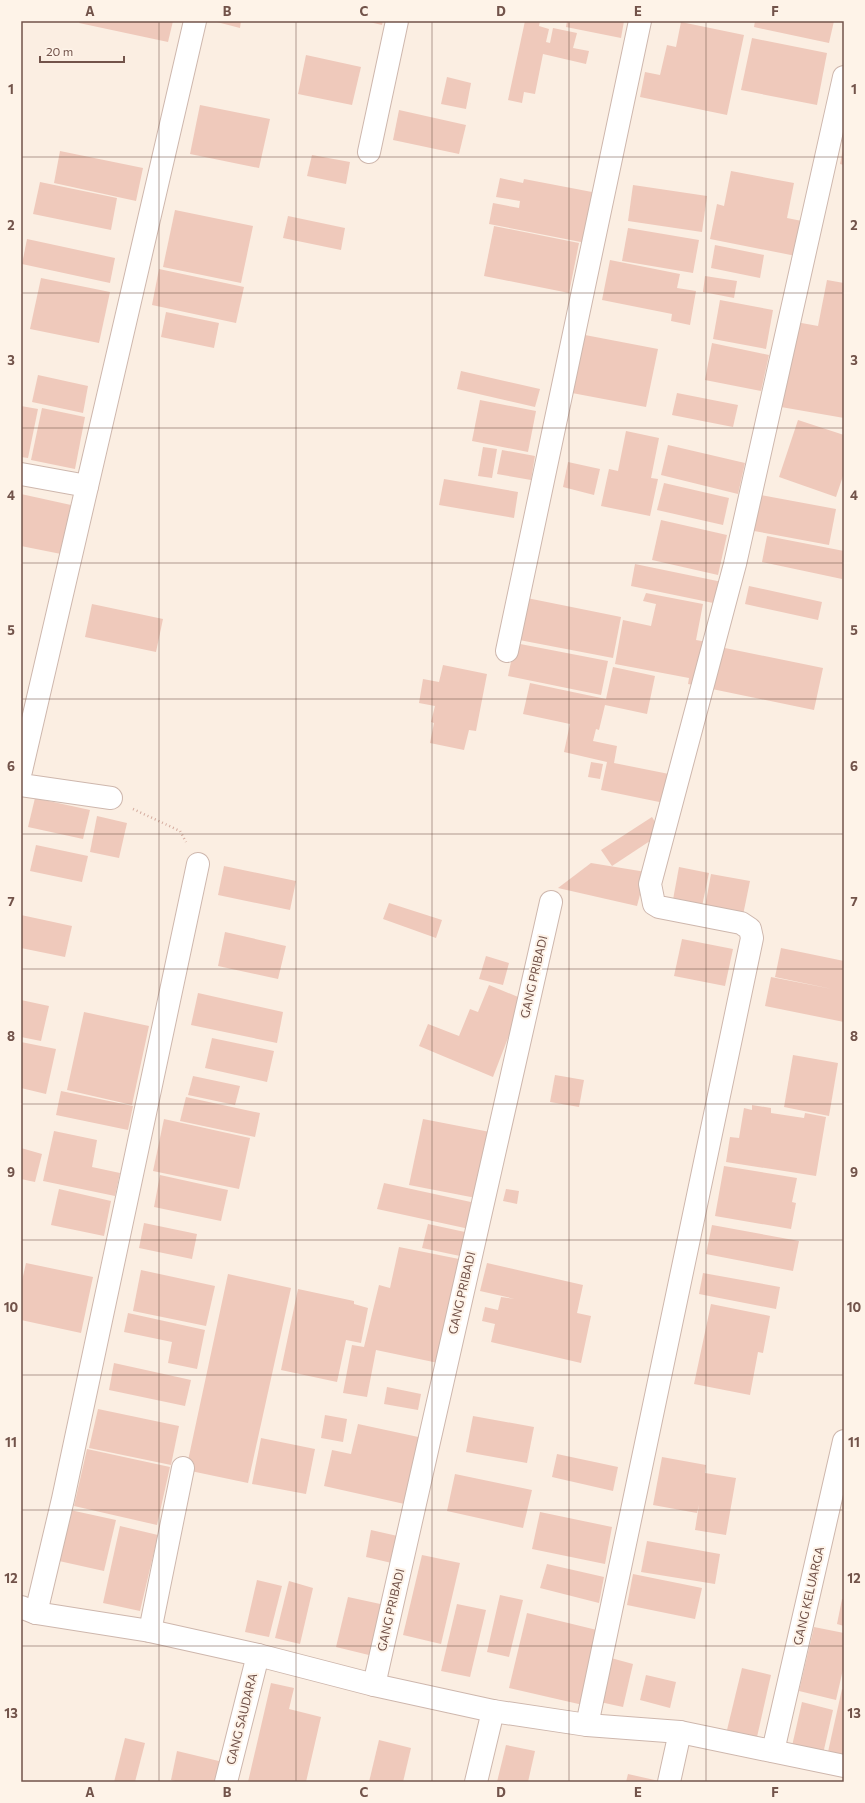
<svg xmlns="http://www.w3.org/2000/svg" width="865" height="1803" viewBox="0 0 865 1803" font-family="Commissioner,sans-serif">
	<rect width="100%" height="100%" fill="#fbeee2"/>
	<g fill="#efc9bb">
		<path d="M80,21H173L168,42L79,23Z"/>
		<path d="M213,21H241L240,28Z"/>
		<path d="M365,21H383L382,25Z"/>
		<path d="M525,21H540L539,26L549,29L546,42L550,43L553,28L577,33L573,48L589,51L586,64L543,54L535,94L524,92L522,103L508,100Z"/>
		<path d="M567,21H624L621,38L566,27Z"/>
		<path d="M755,21H834L829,43L754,27Z"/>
		<path d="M681,22L744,35L727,115L640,97L645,72L660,75L667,45L676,47Z"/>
		<path d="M752,38L827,53L817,105L741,90Z"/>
		<path d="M306,55L361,67L352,105L298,94Z"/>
		<path d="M447,77L471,83L466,109L441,104Z"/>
		<path d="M200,105L270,119L259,168L190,154Z"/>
		<path d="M399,110L466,125L459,154L393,140Z"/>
		<path d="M843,149H844V165L840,164Z"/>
		<path d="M60,151L143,168L136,201L54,183Z"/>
		<path d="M312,155L350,162L346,184L307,176Z"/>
		<path d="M731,171L794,183L787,218L802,221L796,256L710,239L717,204L724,206Z"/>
		<path d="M500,178L523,183L524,179L592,192L587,221L591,244L489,224L493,203L519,208L520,201L496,197Z"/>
		<path d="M40,182L117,198L111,230L33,214Z"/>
		<path d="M633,185L707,196L702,232L628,221Z"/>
		<path d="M175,210L253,226L241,283L163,267Z"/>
		<path d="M288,216L345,228L341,250L283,238Z"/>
		<path d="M494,226L579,243L569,293L484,276Z"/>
		<path d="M628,228L699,240L693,273L622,261Z"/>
		<path d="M27,239L115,258L110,283L22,264Z"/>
		<path d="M715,245L764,255L760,278L711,268Z"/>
		<path d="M610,260L680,274L677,288L696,291L690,325L671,321L672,314L602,300Z"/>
		<path d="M159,269L244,287L236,323L152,305Z"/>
		<path d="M705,276L737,281L734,298L703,292Z"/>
		<path d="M41,278L110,292L99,343L30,329Z"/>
		<path d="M827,280L844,283V418L781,407L796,322L818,326Z"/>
		<path d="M720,300L773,310L766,349L713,339Z"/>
		<path d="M166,312L219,323L214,348L161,337Z"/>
		<path d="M585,335L658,349L646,407L572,393Z"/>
		<path d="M712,343L769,355L761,391L705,380Z"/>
		<path d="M461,371L540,389L535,407L457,389Z"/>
		<path d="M38,375L88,386L83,413L32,402Z"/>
		<path d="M677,393L738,405L733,427L672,415Z"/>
		<path d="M480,400L536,411L528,452L472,441Z"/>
		<path d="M21,406L38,409L28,458L21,457Z"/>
		<path d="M42,408L85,417L75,469L31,460Z"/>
		<path d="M798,420L844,435V473L836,497L779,477Z"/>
		<path d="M626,431L659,438L651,478L658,479L650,516L601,506L609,469L618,471Z"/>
		<path d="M668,445L745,463L738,494L661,475Z"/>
		<path d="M483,447L497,449L492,478L478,476Z"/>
		<path d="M502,450L535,456L531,480L497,474Z"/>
		<path d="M568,462L600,469L594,495L563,487Z"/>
		<path d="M444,479L518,492L514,518L439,505Z"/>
		<path d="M664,483L729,498L723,525L657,510Z"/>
		<path d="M21,494L71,505L61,554L21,546Z"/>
		<path d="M761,495L836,509L829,545L754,531Z"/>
		<path d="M661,520L727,535L718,575L652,560Z"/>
		<path d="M767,536L844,551L842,579L762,562Z"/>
		<path d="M635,564L727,583L723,605L631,586Z"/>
		<path d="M749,586L822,602L818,620L745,604Z"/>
		<path d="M646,593L703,604L696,640L707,642L699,686L688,684L689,678L615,664L623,620L651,626L656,604L643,601Z"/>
		<path d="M522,597L621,617L613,658L514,639Z"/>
		<path d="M92,604L163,619L156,652L85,637Z"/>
		<path d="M515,643L608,661L601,695L508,676Z"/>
		<path d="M720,647L823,668L814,710L712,689Z"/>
		<path d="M443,665L487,674L476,731L469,730L464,750L430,743L434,723L431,722L435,706L419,703L423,679L439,682Z"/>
		<path d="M613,667L655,676L647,714L605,705L599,730L596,729L593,741L617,746L614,763L679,776L669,804L601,790L607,762L564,752L570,724L523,714L530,683L606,699Z"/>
		<path d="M591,762L603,764L600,779L588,777Z"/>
		<path d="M35,798L90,810L83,839L28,827Z"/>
		<path d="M97,816L127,823L119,858L90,852Z"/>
		<path d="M652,817L662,833L612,866L601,850Z"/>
		<path d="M36,845L88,856L82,882L30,871Z"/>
		<path d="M591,863L646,872L637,906L558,888Z"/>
		<path d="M224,866L296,881L290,910L218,895Z"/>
		<path d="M679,867L709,873L701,911L672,905Z"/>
		<path d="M711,874L750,881L743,915L705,907Z"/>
		<path d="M389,903L442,920L436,938L383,919Z"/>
		<path d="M21,915L72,926L65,957L21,948Z"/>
		<path d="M225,932L286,946L278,979L218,966Z"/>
		<path d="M682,939L733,949L725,986L674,976Z"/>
		<path d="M781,948L844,961V1022L765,1006L771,977L832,989L775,977Z"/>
		<path d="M486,956L509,963L503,985L479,979Z"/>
		<path d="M489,985L523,999L493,1077L419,1046L428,1024L459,1036L470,1009L478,1012Z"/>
		<path d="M198,993L283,1012L277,1043L191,1025Z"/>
		<path d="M21,1000L49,1006L41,1041L21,1037Z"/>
		<path d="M84,1012L149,1026L132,1105L67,1090Z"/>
		<path d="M212,1038L274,1051L267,1082L205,1068Z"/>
		<path d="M21,1042L56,1049L46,1094L21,1088Z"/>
		<path d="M793,1055L838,1063L829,1116L784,1107Z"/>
		<path d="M555,1075L584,1080L579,1107L550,1102Z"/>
		<path d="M193,1076L240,1086L235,1105L188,1095Z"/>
		<path d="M61,1091L133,1106L128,1130L56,1115Z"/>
		<path d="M186,1097L260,1113L255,1137L180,1121Z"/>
		<path d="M752,1105L771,1108V1113L804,1118L805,1113L826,1117L816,1176L726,1162L730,1137L739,1138L744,1108L752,1110Z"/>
		<path d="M164,1119L250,1138L239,1189L153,1171Z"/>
		<path d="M423,1119L490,1132L476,1198L409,1185Z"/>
		<path d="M54,1131L97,1140L92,1167L120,1173L115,1196L43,1181Z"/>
		<path d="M21,1148L42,1154L35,1182L21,1179Z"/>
		<path d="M724,1166L797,1178L792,1202L796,1203L791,1229L715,1216Z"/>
		<path d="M160,1175L228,1190L221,1221L154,1207Z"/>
		<path d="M384,1183L480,1204L474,1230L377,1209Z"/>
		<path d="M59,1189L111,1201L104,1236L51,1225Z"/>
		<path d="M506,1189L519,1191L517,1204L503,1201Z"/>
		<path d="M144,1223L197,1234L192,1259L139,1248Z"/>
		<path d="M428,1224L465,1232L460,1256L422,1248Z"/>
		<path d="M712,1225L799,1241L793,1271L706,1254Z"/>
		<path d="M399,1247L459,1259L443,1364L376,1350L367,1397L343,1393L352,1345L364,1347L379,1285L390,1288Z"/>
		<path d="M26,1263L93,1277L81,1333L21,1320V1285Z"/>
		<path d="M487,1263L583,1285L577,1313L591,1316L581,1363L491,1342L495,1324L482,1321L485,1307L498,1310L501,1297L515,1299L480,1291Z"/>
		<path d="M141,1270L215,1286L206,1326L133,1311Z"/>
		<path d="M703,1273L780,1287L776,1309L699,1294Z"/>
		<path d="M228,1274L291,1288L248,1483L186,1470Z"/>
		<path d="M298,1289L354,1301V1304L368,1308L361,1343L346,1340L337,1382L281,1370Z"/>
		<path d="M711,1304L770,1316L763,1353L758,1352L750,1395L694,1384Z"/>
		<path d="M128,1313L205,1330L197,1369L168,1363L172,1342L124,1332Z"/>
		<path d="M114,1363L191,1380L185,1406L109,1390Z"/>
		<path d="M387,1387L421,1394L418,1410L384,1404Z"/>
		<path d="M98,1409L179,1426L171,1465L89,1448Z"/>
		<path d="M325,1415L347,1419L343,1442L321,1438Z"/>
		<path d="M473,1416L534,1427L527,1463L466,1452Z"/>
		<path d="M358,1424L423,1438L409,1505L324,1486L332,1450L351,1454Z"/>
		<path d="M261,1438L315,1449L306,1494L252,1484Z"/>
		<path d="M87,1449L170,1467L157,1525L74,1506Z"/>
		<path d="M557,1454L618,1467L613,1491L552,1477Z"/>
		<path d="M662,1457L706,1465L705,1473L736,1478L726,1535L695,1530L699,1505L697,1513L653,1505Z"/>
		<path d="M455,1474L532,1490L523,1528L447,1511Z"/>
		<path d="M70,1510L116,1520L104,1571L59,1561Z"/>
		<path d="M540,1512L612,1527L605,1564L532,1549Z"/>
		<path d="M120,1526L158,1535L140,1611L103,1603Z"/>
		<path d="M371,1530L402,1537L396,1564L366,1557Z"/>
		<path d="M647,1541L720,1554L715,1584L641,1572Z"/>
		<path d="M422,1555L460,1563L441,1644L403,1635Z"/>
		<path d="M547,1564L604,1577L599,1603L540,1588Z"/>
		<path d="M633,1574L702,1588L695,1619L627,1605Z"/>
		<path d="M257,1580L282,1586L269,1637L245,1632Z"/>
		<path d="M289,1581L313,1588L300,1644L275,1638Z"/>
		<path d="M500,1595L523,1600L509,1657L487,1652Z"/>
		<path d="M348,1597L385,1605L373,1656L336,1647Z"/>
		<path d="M842,1599H844V1626L837,1624Z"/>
		<path d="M457,1604L486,1610L470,1677L441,1671Z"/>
		<path d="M527,1613L601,1631L583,1705L509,1688Z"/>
		<path d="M814,1627L844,1633V1665L836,1700L799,1691Z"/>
		<path d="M611,1658L633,1664L623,1707L600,1702Z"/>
		<path d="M742,1668L771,1675L757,1737L727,1730Z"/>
		<path d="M646,1675L676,1682L670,1708L640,1700Z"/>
		<path d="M271,1683L294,1688L289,1709L321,1717L306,1782H248Z"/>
		<path d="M842,1689L844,1690V1756L828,1752Z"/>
		<path d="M802,1702L833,1710L823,1754L792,1746Z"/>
		<path d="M125,1738L145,1743L135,1782H114Z"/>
		<path d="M379,1740L411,1748L403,1782H369Z"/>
		<path d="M506,1745L535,1751L528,1782H497Z"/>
		<path d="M177,1751L223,1762L219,1782H179L171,1780Z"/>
		<path d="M628,1774L659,1781V1782H626Z"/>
	</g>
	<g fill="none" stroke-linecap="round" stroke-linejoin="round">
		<g stroke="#ceb7ad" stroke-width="24">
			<g id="minor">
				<path d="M369,152L397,21"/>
				<path d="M21,474L87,486"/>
				<path d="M507,651L640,21"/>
				<path d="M21,771L195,21"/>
				<path d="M21,785L111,798"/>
				<path d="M21,1607L36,1613L150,1631L258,1655L374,1685L493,1711L587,1725L680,1732L844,1766"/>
				<path d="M36,1613L63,1499L198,864"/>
				<path d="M150,1631L183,1468"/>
				<path d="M374,1685L551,902"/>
				<path d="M587,1725L752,938L750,929L741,923L659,907L654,904L650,884L735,564L844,77"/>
				<path d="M773,1751L844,1441"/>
				<path d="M226,1782L258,1655"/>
				<path d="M476,1782L493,1711"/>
				<path d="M669,1782L680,1732"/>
			</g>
		</g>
		<path stroke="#d4ac9f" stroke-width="2.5" stroke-dasharray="1 3" stroke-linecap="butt" d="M133,809L180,831L186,842"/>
		<use href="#minor" stroke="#fff" stroke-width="22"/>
	</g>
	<path fill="none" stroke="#72534a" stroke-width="1" stroke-opacity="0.55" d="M159,21V1782M296,21V1782M432,21V1782M569,21V1782M706,21V1782M21,157H844M21,293H844M21,428H844M21,563H844M21,699H844M21,834H844M21,969H844M21,1104H844M21,1240H844M21,1375H844M21,1510H844M21,1646H844"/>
	<g text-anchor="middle" stroke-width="4" stroke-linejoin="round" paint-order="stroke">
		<g font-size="12" fill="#72534a" stroke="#fef3e8">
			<text transform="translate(534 977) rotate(-77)" y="4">GANG PRIBADI</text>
			<text transform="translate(462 1293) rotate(-77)" y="4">GANG PRIBADI</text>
			<text transform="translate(809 1596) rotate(-77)" y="4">GANG KELUARGA</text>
			<text transform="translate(391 1610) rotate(-77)" y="4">GANG PRIBADI</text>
			<text transform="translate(242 1719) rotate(-76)" y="4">GANG SAUDARA</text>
		</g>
	</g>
	<rect width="865" height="1803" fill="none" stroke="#fef3e8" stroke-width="44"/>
	<path d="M40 56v6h84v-6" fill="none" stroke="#72534a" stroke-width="2"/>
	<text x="46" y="56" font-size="12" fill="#72534a" stroke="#fef3e8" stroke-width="3" paint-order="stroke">20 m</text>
	<rect x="22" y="22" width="821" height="1759" fill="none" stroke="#72534a" stroke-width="1.5"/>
	<g font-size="13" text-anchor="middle" font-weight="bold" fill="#72534a">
		<text x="90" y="16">A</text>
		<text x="227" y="16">B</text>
		<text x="364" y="16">C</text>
		<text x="501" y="16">D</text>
		<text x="638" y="16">E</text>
		<text x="775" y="16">F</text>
		<text x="11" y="94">1</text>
		<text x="854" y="94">1</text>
		<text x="11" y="230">2</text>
		<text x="854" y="230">2</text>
		<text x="11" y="365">3</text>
		<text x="854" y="365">3</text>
		<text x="11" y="500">4</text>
		<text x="854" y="500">4</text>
		<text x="11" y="635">5</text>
		<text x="854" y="635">5</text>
		<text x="11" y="771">6</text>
		<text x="854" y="771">6</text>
		<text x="11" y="906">7</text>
		<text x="854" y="906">7</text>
		<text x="11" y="1041">8</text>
		<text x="854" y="1041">8</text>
		<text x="11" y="1177">9</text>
		<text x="854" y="1177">9</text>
		<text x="11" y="1312">10</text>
		<text x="854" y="1312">10</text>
		<text x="11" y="1447">11</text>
		<text x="854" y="1447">11</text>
		<text x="11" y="1583">12</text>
		<text x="854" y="1583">12</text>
		<text x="11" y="1718">13</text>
		<text x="854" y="1718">13</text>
		<text x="90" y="1797">A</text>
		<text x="227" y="1797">B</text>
		<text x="364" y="1797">C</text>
		<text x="501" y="1797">D</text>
		<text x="638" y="1797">E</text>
		<text x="775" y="1797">F</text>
	</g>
</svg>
